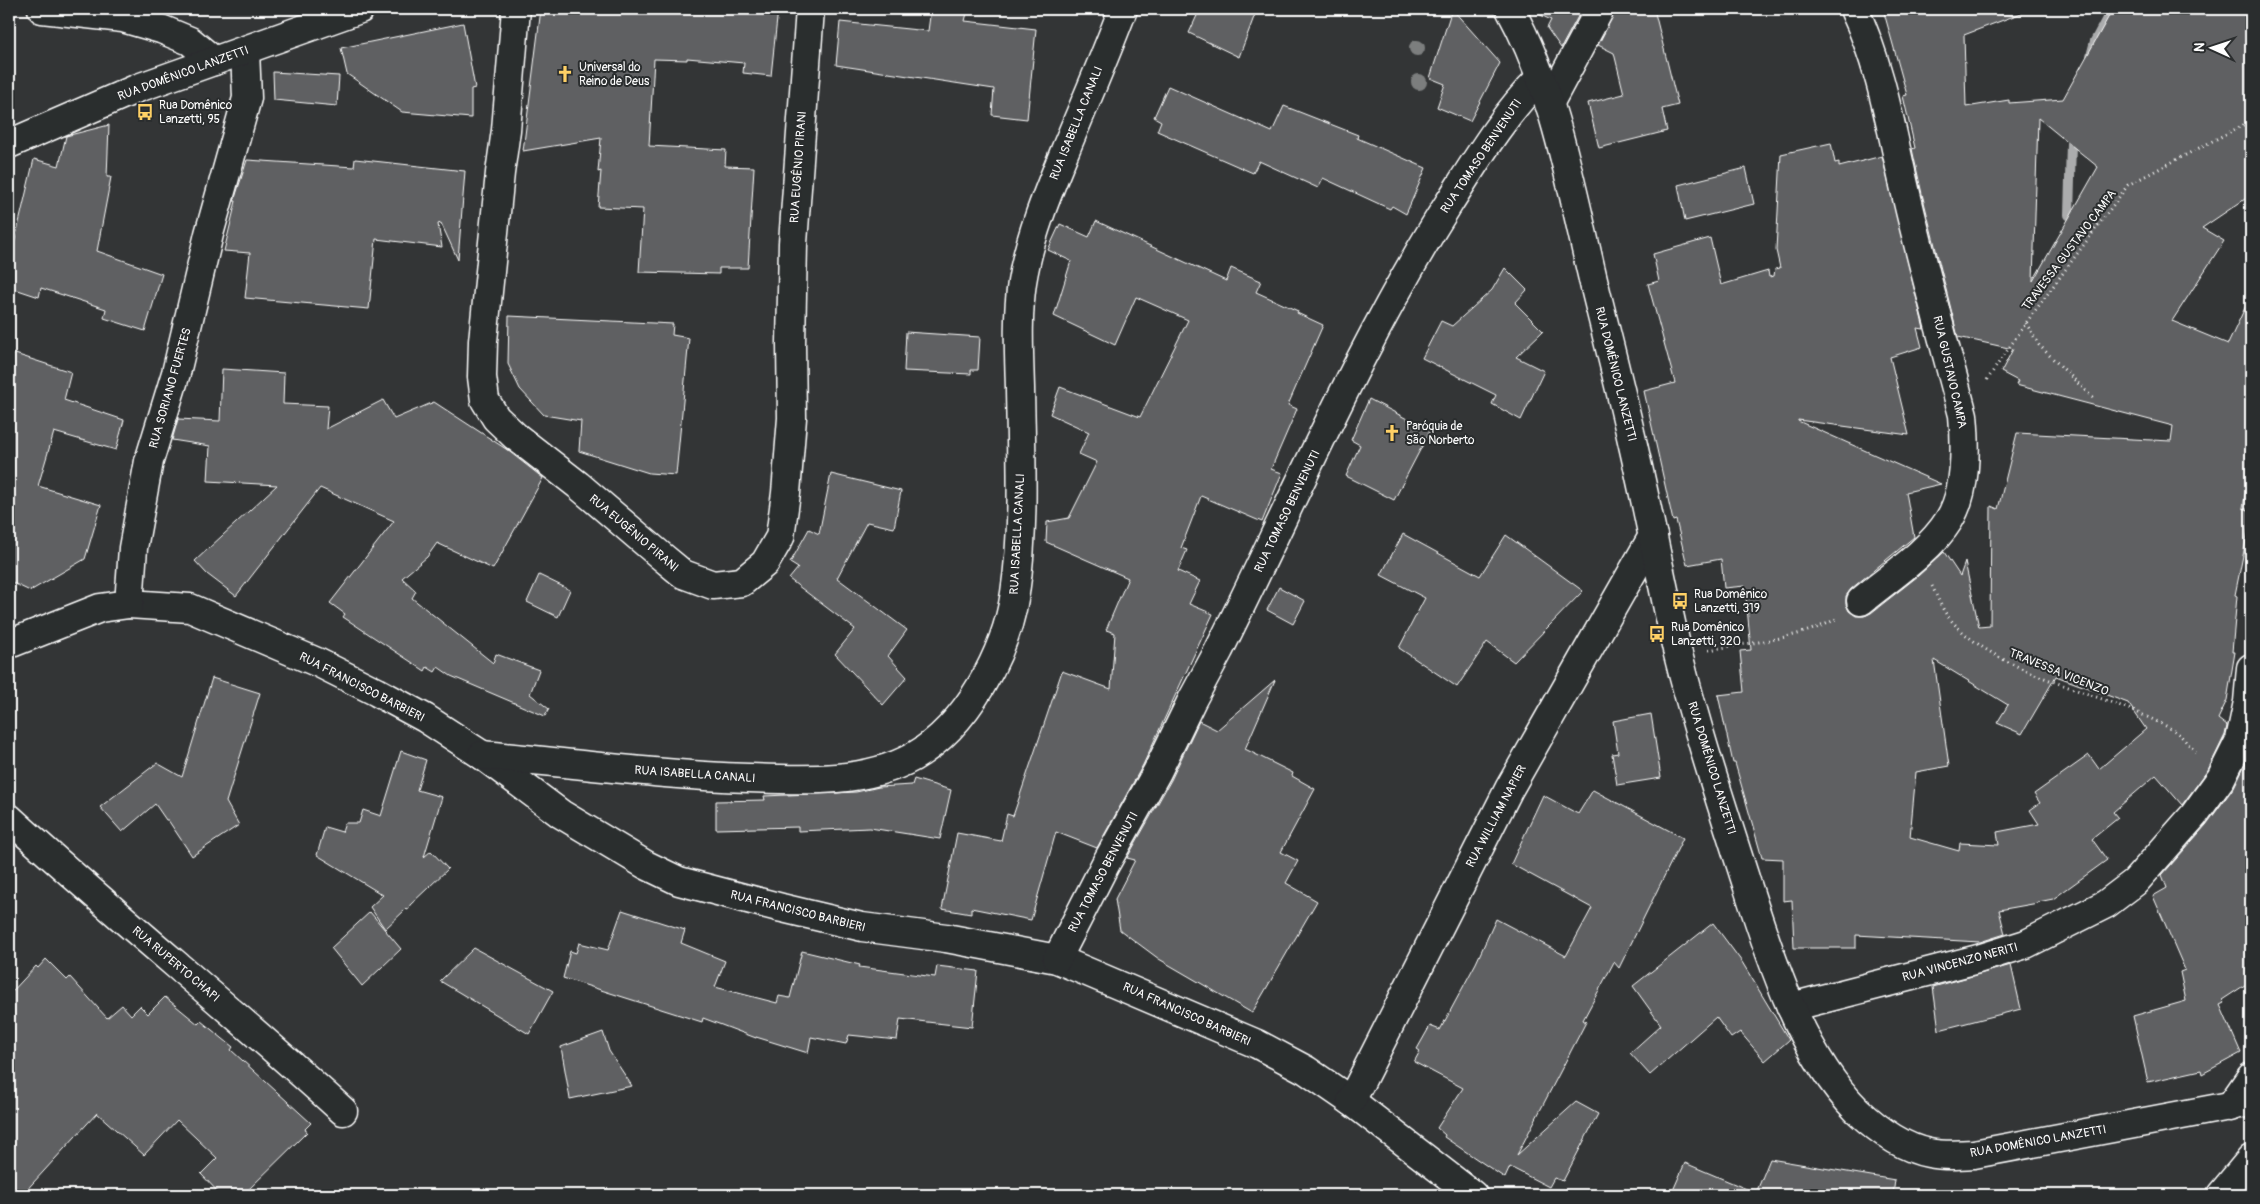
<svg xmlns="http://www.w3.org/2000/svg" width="2260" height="1204" viewBox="0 0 2260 1204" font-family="Pangolin,sans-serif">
	<rect width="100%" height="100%" fill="#333536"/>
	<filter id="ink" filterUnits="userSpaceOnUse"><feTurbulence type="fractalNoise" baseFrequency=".02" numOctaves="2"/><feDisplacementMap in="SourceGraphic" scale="10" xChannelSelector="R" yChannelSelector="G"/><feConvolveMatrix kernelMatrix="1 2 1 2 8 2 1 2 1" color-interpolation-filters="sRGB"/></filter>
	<g filter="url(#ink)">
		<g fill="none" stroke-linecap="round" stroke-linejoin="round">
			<g stroke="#abacad" stroke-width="10">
				<path d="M2091,56L2095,41L2112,9"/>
				<path d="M2069,215L2071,143L2073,131"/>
			</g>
		</g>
		<g fill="#5f6162" stroke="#fff" fill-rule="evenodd">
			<path d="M541,9H778L771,76L743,73L744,63L687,58V60L654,59L649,146L726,150L725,166L754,167L748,268H719V274L639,272L643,209L598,207L601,171L598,172L601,138L523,151Z"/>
			<path d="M931,9H968L965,21L1036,29L1027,119L992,115L994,89L836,65L840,22L928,31Z"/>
			<path d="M1200,9H1257L1239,57L1189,33Z"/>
			<path d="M1452,9L1500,63L1470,121L1437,107L1445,84L1430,78Z"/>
			<path d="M1528,9H1582L1561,48L1547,28L1551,20Z"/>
			<path d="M1616,9H1654L1678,105L1662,109L1667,131L1599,148L1588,103L1624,94L1614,53L1598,45Z"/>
			<path d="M1883,9H2026L2027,11L1964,35L1966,107L2009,100V103L2063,99L2113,9H2251V195L2202,228L2224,241L2172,321L2228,344L2251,295V460L2243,508L2251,511V516L2235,595L2237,596L2232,652H2235L2227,700L2218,719L2227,726L2225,735L2208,770L2182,805L2156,775L2113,812L2118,818L2092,839L2107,860L2053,899L2038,902V903L1999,910L2005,934L1980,942L1856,935V948H1794L1792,900L1783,901V859L1762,858L1735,763H1733L1718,695L1744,692L1740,651L1751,650L1745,586L1724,588L1721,559L1687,565L1676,520L1673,521L1644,391L1675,383L1648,284L1659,281L1653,254L1710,238L1721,285L1768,271L1769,277L1774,276L1775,269L1780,268L1776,250L1781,154L1831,143L1835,163L1839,162V167L1882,156L1924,329L1917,328L1922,347L1890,357L1909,435L1798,420V421L1941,484L1906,492L1914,537L1851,589L1846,596V604L1849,611L1856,616H1864L1871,613L1918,576L1944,552L1960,576L1965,562L1979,627L1990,626L1991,506L1998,509L2017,433L2171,441L2173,426L2016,385L2018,381L2001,372L2013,349L1958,337L1922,194L1912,149L1915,148L1903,96L1907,95ZM2038,118L2098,167L2033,281ZM1934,660L2008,705L1997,723L2022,734L2056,676L2128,703L2146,729L2099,769L2089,755L2034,794L2040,803L2030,810L2039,824L1997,832L1999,845L1960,843L1959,851L1910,837L1916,772L1949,766Z"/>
			<path d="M463,23L475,88L471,89V118L402,112L347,74L341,48Z"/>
			<path d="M273,72L339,76L337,106L274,100Z"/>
			<path d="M1168,86L1272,132L1284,106L1358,135L1357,138L1426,168L1406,214L1392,206L1390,209L1323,178L1318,188L1259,161L1253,173L1157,131L1161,121L1154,117Z"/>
			<path d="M109,125L107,177H111L97,251L162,274L145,331L104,318L106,309L41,288L39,297L9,287V242L14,244L34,159L59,166L66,136Z"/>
			<path d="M355,159L465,171L458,260L441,223L438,224L442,247L376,239L369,309L245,298L250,253L224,251L236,201H234L247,160L354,167Z"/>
			<path d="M1746,168L1754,204L1685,221L1678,185Z"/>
			<path d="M1096,221L1226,281L1231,268L1261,281L1256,292L1298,311L1297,313L1323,325L1288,405L1297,409L1271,469L1282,473L1262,522L1201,496L1181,548L1187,550L1178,571L1200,581L1189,604L1213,614L1143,765L1097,848L1056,832L1031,920L971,908V914L942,909L957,833L1001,841L1007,814L1013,816L1062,671L1111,689L1115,633L1106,630L1128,578L1046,542L1047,522L1069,518L1097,462L1079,454L1089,432L1050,414L1060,387L1140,417L1188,320L1136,297L1115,345L1054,316L1071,261L1048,250L1060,224L1089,237Z"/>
			<path d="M1505,268L1527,290L1515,303L1543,331L1516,357L1544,371L1521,420L1492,404L1496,395L1422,358L1441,321L1452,326L1492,290Z"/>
			<path d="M509,316L673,324L672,335L689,338L676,475L649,473L579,451L581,421L544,415L520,389L508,364Z"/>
			<path d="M906,332L980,337L978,370H971V374L904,371Z"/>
			<path d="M9,352L71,372L64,400L124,420L116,450L54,432L38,486L101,505L85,559L30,591L9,581Z"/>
			<path d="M222,369L284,373L283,404L328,406L326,429L383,400L394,419L434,402L506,449L543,478L493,569L437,543L427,557L402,578L416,591L412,598L493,663L496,654L539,670L530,694L549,709L545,716L451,676L438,667L435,672L427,667L425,671L343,617L345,614L330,603L394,521L320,488L236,596L207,574L195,561L277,485L208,481L210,446L172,440L178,419L220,421Z"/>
			<path d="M1369,399L1430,431L1394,500L1346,476L1360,445L1351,440Z"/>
			<path d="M831,474L901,491L894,528L867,522L837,578L907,630L888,656L907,677L883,705L835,654L855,629L789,579L798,568L790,563L809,529L819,534Z"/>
			<path d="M1403,534L1480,576L1506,535L1583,591L1514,662L1487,642L1457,687L1399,648L1425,598L1381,575Z"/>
			<path d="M539,575L570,590L558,617L527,602Z"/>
			<path d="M1279,587L1305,601L1293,624L1267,610Z"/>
			<path d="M212,678L260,693L226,802L239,825L192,856L168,820H166L155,804L122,832L100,807L157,763L182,777Z"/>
			<path d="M1275,680L1245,749L1293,773L1292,776L1315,789L1281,852L1298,861L1286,883L1317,901L1252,1013L1159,959L1120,930L1115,899L1135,860L1127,858L1171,780L1199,721L1217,730Z"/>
			<path d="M1651,714L1661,778L1617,785L1612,754L1618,753L1613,721Z"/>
			<path d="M401,751L426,760L417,790L442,797L424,857L431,851L448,869L410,905L408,910L406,909L385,929L370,907L383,895L317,855L325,827L342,832L345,823H359L363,810L381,816Z"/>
			<path d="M2251,752V981L2222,1000L2224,1003L2220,1005L2241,1053L2202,1074L2201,1070L2148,1082L2133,1016L2186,1001L2180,972L2185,970L2153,896L2167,888L2162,875L2206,825L2234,787Z"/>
			<path d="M914,779L951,790L940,839L870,828L798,831V827L716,829V801L765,800L764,796L856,792L879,787L912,785Z"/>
			<path d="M1593,790L1683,838L1619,968L1614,962L1583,1020L1586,1022L1517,1155L1576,1102L1598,1114L1563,1181L1554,1178L1549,1187L1510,1167L1505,1178L1444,1137L1445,1135L1437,1128L1463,1088L1414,1062L1420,1051L1417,1049L1430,1026L1440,1030L1476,963L1496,919L1566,956L1592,908L1511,864L1543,795L1578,814Z"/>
			<path d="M622,910L685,930L681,943L725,961L715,987L777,1003L779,996L790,998L802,951L860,965L859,967L935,977L937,966L978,971L972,1027L900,1019L897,1040L849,1035L846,1044L811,1037L808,1053L756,1037V1038L703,1018L702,1022L563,978L570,951L576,953L579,943L608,950Z"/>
			<path d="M370,912L401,949L362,986L331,948Z"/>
			<path d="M1713,923L1742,962L1789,1040L1765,1061L1740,1032L1731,1038L1716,1017L1650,1075L1630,1053L1661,1025L1633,986Z"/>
			<path d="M474,948L553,991L529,1034L440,981Z"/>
			<path d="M46,959L67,980L70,977L107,1018L122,1005L131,1015L140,1006L148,1014L165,997L198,1024L201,1021L233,1047L231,1050L311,1123L305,1129L307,1132L243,1195H221L201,1174L217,1158L177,1120L144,1155L97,1113L22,1195H9V995L36,966L38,968Z"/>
			<path d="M2011,965L2021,1009L1939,1030L1933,987Z"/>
			<path d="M603,1032L609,1051L632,1086L570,1099L561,1047Z"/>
			<path d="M1770,1159L1895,1180L1893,1195H1671L1685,1163L1756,1193Z"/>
		</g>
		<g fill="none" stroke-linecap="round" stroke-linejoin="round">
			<g stroke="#fff" stroke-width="31">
				<g id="minor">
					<path d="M42,9L123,18L161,29L190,41L214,61"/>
					<path d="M516,9L506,130L500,173L483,341L482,377L485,400L496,418L515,436L578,485L660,555L683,574L713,585L742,582L765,563L780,537L786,493L792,418L791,344L793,243L810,9"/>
					<path d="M1854,9C1882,68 1892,135 1907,198C1924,271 1944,343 1963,415C1966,448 1967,491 1949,520C1929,552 1890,577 1861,601"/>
					<path d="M1549,104L1600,9"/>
					<path d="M129,604L190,608L319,663L377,692L425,718L482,755L561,814L646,865L679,881L782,908L862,927L946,938L1057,959L1257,1044L1306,1070L1351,1101L1473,1195"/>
					<path d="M9,644L100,608L129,604L133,548L149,461L176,373L209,234L247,98L245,51"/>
					<path d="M482,755C571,763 659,775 749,778C801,780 865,784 913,757C967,726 1006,653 1015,593C1025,527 1021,455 1020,388C1019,353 1017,317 1022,282C1029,238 1047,194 1064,153C1084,105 1105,57 1123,9"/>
					<path d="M9,818C118,918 234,1011 343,1111"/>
					<path d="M1057,959L1105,865L1157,772L1192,700L1219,650C1294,500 1359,345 1449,203C1477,159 1503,115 1540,78"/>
					<path d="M1791,1007L1978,959L2026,944L2106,904L2135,882L2194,815L2221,778L2240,740L2248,702L2251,668"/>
					<path d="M1351,1101L1509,789L1653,536"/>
					<path d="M2230,1107L2251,1077"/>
					<path d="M2221,1195L2251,1159"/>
				</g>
			</g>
			<g stroke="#fff" stroke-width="31">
				<g id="secondary">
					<path d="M1510,9C1558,96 1574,204 1598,300C1610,348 1622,396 1633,445C1649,514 1662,585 1678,654C1696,727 1720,800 1743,872C1768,950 1798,1051 1857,1110C1876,1128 1903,1148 1929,1153C1944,1156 1959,1155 1974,1154L2251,1102"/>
					<path d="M9,144L138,88L360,9"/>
				</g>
			</g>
			<g stroke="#fff" stroke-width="3" stroke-dasharray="1 4" stroke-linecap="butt">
				<path d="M2026,323L2039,345L2094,399"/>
				<path d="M1987,380L2026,323L2128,185L2251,121"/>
				<path d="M1932,586C1937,596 1942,610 1950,619C2002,679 2106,691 2173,730C2182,735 2190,747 2198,754"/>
				<path d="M1709,650C1750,642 1798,640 1836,619"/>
			</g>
			<use href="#minor" stroke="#2a2d2e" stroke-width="28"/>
			<use href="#secondary" stroke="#2a2d2e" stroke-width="28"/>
		</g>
		<g fill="#7c7e7e">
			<circle cx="1417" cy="48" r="8"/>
			<circle cx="1419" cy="82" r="8"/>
		</g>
	</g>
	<defs>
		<g id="church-bare" transform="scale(1.35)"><path d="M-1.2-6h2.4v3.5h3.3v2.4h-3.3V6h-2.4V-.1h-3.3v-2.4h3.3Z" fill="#ffd166" stroke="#2a2d2e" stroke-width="2.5" paint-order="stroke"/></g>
		<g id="bus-bare" transform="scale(1.35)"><path d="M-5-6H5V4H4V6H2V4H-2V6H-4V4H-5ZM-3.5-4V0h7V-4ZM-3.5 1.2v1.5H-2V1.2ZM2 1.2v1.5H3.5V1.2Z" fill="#ffd166" stroke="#2a2d2e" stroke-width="2.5" paint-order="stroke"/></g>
	</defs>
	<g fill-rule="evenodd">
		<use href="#church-bare" x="565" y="74"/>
		<use href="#bus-bare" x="145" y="112"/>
		<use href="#church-bare" x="1392" y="433"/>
		<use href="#bus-bare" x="1680" y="601"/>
		<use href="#bus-bare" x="1657" y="634"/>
	</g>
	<g text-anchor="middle" stroke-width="4" stroke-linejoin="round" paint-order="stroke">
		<g font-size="12" fill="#fff" stroke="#2a2d2e" text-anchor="start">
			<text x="579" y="71">Universal do<tspan x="579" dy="14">Reino de Deus</tspan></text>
			<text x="159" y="109">Rua Domênico<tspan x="159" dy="14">Lanzetti, 95</tspan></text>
			<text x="1406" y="430">Paróquia de<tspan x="1406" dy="14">São Norberto</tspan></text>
			<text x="1694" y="598">Rua Domênico<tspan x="1694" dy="14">Lanzetti, 319</tspan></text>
			<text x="1671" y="631">Rua Domênico<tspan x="1671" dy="14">Lanzetti, 320</tspan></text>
		</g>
		<g font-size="12" fill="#fff" stroke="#2a2d2e">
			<text transform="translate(183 73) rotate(-20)" y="4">RUA DOMÊNICO LANZETTI</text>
			<text transform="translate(1076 123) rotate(-68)" y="4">RUA ISABELLA CANALI</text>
			<text transform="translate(1481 156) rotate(-56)" y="4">RUA TOMASO BENVENUTI</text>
			<text transform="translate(798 167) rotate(-86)" y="4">RUA EUGÊNIO PIRANI</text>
			<text transform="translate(2069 250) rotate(-53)" y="4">TRAVESSA GUSTAVO CAMPA</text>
			<text transform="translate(1950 372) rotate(77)" y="4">RUA GUSTAVO CAMPA</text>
			<text transform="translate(1616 374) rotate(76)" y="4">RUA DOMÊNICO LANZETTI</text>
			<text transform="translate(170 388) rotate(-74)" y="4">RUA SORIANO FUERTES</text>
			<text transform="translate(1287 511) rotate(-64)" y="4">RUA TOMASO BENVENUTI</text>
			<text transform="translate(634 533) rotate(40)" y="4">RUA EUGÊNIO PIRANI</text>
			<text transform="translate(1017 534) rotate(-87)" y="4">RUA ISABELLA CANALI</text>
			<text transform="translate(2059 672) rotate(22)" y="4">TRAVESSA VICENZO</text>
			<text transform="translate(362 687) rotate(27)" y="4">RUA FRANCISCO BARBIERI</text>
			<text transform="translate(1712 768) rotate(73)" y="4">RUA DOMÊNICO LANZETTI</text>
			<text transform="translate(695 774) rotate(4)" y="4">RUA ISABELLA CANALI</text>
			<text transform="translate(1496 816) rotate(-62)" y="4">RUA WILLIAM NAPIER</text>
			<text transform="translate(1103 872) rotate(-62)" y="4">RUA TOMASO BENVENUTI</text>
			<text transform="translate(798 911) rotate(14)" y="4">RUA FRANCISCO BARBIERI</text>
			<text transform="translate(1960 962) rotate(-15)" y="4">RUA VINCENZO NERITI</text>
			<text transform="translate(176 964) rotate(40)" y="4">RUA RUPERTO CHAPI</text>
			<text transform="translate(1187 1014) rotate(24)" y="4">RUA FRANCISCO BARBIERI</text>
			<text transform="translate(2038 1141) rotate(-10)" y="4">RUA DOMÊNICO LANZETTI</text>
		</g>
	</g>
	<rect width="2260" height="1204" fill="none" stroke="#2a2d2e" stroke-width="30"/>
	<rect x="15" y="15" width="2230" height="1174" fill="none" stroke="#fff" stroke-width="2" filter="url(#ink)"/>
	<g transform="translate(2212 48) rotate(273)" stroke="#2a2d2e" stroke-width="4" paint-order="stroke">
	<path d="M0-4L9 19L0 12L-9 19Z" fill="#ffffff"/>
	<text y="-8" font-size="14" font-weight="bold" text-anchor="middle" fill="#ffffff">N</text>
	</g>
</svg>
